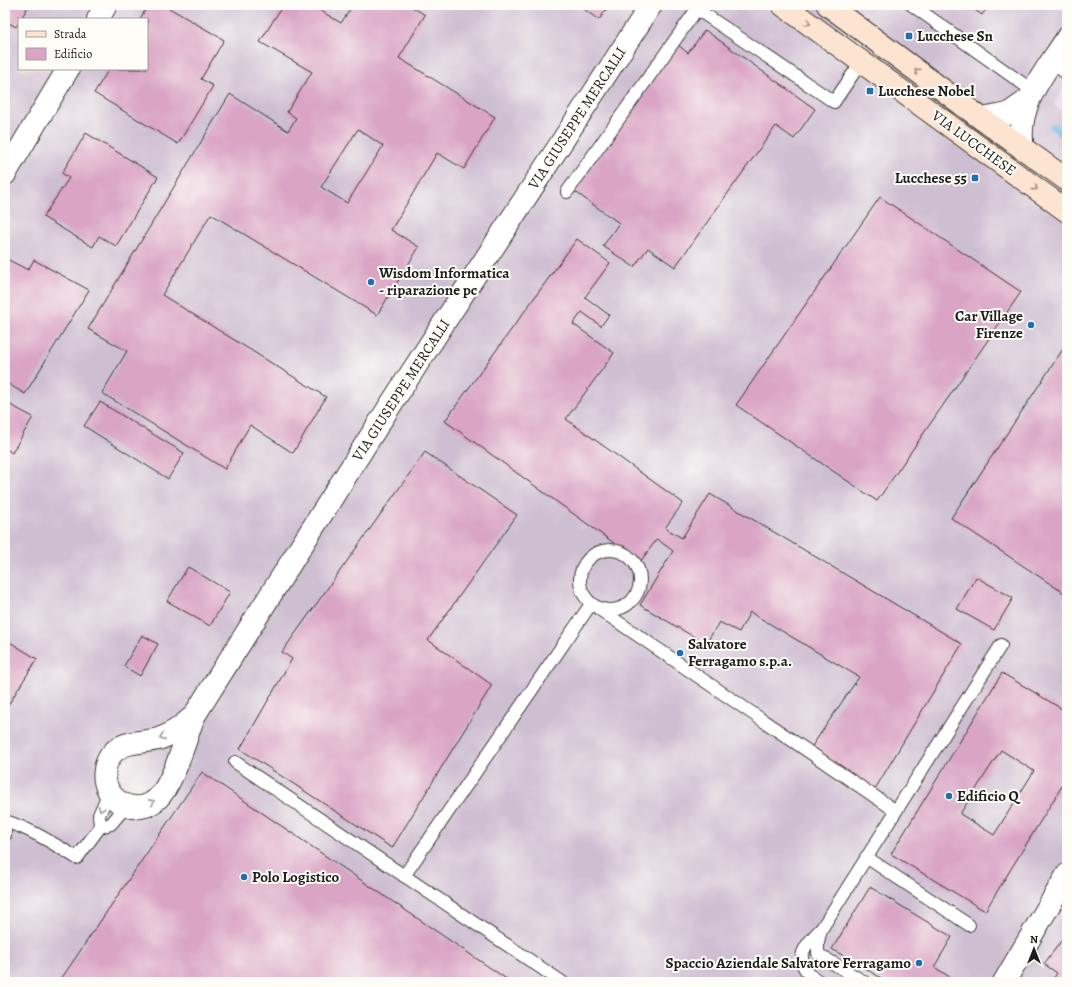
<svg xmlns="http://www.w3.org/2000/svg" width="1072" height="987" viewBox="0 0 1072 987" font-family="Alegreya,serif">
	<rect width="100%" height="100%" fill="#fdfcf7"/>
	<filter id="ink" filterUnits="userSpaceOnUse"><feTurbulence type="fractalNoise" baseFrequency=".025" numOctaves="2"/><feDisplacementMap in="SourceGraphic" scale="8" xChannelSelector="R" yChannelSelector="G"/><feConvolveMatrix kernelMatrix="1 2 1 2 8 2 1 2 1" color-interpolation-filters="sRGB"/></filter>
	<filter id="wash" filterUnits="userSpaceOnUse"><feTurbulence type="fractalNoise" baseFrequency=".012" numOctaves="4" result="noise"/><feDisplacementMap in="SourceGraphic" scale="16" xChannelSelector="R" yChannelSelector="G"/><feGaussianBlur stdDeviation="0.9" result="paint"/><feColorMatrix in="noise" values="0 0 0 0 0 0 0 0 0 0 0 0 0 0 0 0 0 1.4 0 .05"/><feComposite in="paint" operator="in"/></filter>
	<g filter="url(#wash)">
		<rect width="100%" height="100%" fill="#e9deba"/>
		<path fill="#f1d0e3" d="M1067,84V114L1054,105Z"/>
		<path fill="#cebed1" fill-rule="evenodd" d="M5,5H1067V84L1054,105L1067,114V982H5ZM19,19H147V69H19Z"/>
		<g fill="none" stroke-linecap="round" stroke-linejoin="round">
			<path stroke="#77bdee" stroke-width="7" d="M1053,127L1067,137"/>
		</g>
		<g id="blocks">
			<g fill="#daa5c5" fill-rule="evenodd">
				<path d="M5,5H29L21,19H19V22L16,27L5,21Z"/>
				<path d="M148,5H164L224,40L201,79L213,86L178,144L94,93L109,69H147V19H140Z"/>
				<path d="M283,5H311L341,23L353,5H409L425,15L399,58L495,117L464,169L437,153L391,230L419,247L377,315L211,214L162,295L326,397L293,453L250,425L225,469L102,393L127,351L88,329L230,94L288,131L296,118L287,112L312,72L260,42ZM358,129L383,146L347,203L321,187Z"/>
				<path d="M588,5H609L599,20L585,10Z"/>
				<path d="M968,5H989L982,15Z"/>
				<path d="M705,30L815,109L794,139L776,126L675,267L648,248L634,267L603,246L619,223L574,191L678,45L688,53Z"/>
				<path d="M86,133L158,177L116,246L99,236L93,247L43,217L69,178L62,173Z"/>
				<path d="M880,197L1021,292L877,501L736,405Z"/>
				<path d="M577,239L610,263L585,297L609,315L601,326L582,312L573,324L614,353L566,419L683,503L665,528L682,538L710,494L962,644L875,789L810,749L859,677L750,612L739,632L719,622L706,644L640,605L673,551L657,539L640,562L445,421Z"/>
				<path d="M5,258L28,270L34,260L89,290L25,394L5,382Z"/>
				<path d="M1067,343V595L951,518Z"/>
				<path d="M5,402L33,417L12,453L5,448Z"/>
				<path d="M100,402L184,453L168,479L84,426Z"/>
				<path d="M425,452L517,515L428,640L492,685L392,848L240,749L292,659L282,652Z"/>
				<path d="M188,567L230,592L210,626L167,601Z"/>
				<path d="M976,577L1013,598L994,630L957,609Z"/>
				<path d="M142,635L158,644L140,676L124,666Z"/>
				<path d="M5,639L37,659L5,710Z"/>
				<path d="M1002,673L1067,712V778L985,911L891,854ZM1001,750L1034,771L994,835L960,814Z"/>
				<path d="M202,772L511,982H59Z"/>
				<path d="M870,887L952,937L934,967L953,979L951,982H888L832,949Z"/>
				<path d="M1067,933V982H1051L1057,973L1044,964Z"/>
			</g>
		</g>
	</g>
	<g filter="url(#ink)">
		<use href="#blocks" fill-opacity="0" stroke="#3b3934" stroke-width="1"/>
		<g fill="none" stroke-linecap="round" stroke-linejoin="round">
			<g stroke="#3b3934" stroke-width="14">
				<g id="lane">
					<path d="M912,5L1033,91"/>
					<path d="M1052,62L1067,74"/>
					<path d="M567,192L697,9L834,102L861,62"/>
					<circle cx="610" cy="580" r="30"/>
					<path d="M599,609L896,811"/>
					<path d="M235,762L562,982"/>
					<path d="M5,821C31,829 54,844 77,858L100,827L111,824L126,806"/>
					<path d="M5,821V835"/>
					<path d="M100,827L99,815L109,792"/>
					<path d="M866,857L969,925"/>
					<path d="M404,876L591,604"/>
					<path d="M821,929L818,942V954L864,982"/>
					<path d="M820,982C790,964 802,947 822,928L1001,645"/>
				</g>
			</g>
			<g stroke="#3b3934" stroke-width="24">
				<g id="street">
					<path d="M98,19L106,5"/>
					<path d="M982,119L1008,114L1028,100"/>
					<path d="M1023,149C1015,105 1045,73 1067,38"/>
					<path d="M5,174L68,69"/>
					<path d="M194,716C183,725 172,735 158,739C143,743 122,740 111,755C94,779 112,810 141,807C146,806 153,803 157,799C173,785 186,737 194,716L393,401L651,5"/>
					<path d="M1004,982L1067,875"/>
				</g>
			</g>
			<g stroke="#3b3934" stroke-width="24">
				<g id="secondary">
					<path d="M783,5L1067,211"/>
					<path d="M828,5L982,119L1067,180"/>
				</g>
			</g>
			<path stroke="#3b3934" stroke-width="2.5" stroke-dasharray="1 3" stroke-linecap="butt" d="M756,5L762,9"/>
			<use href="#lane" stroke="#fff" stroke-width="12"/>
			<use href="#street" stroke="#fff" stroke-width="22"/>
			<use href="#secondary" stroke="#fde4d0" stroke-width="22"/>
		</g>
		<defs><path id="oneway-chevron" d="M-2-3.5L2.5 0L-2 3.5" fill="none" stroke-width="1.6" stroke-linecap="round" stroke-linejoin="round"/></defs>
		<g stroke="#988a7f">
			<use href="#oneway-chevron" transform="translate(808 23) rotate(36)"/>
			<use href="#oneway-chevron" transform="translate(917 71) rotate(-143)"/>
			<use href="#oneway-chevron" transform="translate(1035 188) rotate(36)"/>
		</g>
		<g stroke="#999">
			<use href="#oneway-chevron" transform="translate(162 737) rotate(161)"/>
			<use href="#oneway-chevron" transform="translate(152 802) rotate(-29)"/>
			<use href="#oneway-chevron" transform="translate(101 809) rotate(112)"/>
		</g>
	</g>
	<g fill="#1f6fb2" stroke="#fdfcf7" stroke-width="1.5">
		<rect x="905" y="32" width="8" height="8" rx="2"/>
		<rect x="866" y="87" width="8" height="8" rx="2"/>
		<rect x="971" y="174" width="8" height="8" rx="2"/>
		<circle cx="371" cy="282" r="4"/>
		<circle cx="1031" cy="325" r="4"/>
		<circle cx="680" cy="653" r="4"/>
		<circle cx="949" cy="796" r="4"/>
		<circle cx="244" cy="877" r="4"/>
		<circle cx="919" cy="963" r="4"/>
	</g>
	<g text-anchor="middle" stroke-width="4" stroke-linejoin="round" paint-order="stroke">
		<g font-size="15" font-weight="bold" fill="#1c1c1c" stroke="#fdfcf7" text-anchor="start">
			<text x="917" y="41">Lucchese Sn</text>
			<text x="878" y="96">Lucchese Nobel</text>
			<text x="967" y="183" text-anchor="end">Lucchese 55</text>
			<text x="379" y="278">Wisdom Informatica<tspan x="379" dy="17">- riparazione pc</tspan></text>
			<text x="1023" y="321" text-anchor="end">Car Village<tspan x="1023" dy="17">Firenze</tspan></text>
			<text x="688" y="649">Salvatore<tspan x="688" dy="17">Ferragamo s.p.a.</tspan></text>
			<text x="957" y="801">Edificio Q</text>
			<text x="252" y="882">Polo Logistico</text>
			<text x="911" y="968" text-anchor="end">Spaccio Aziendale Salvatore Ferragamo</text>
		</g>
		<g font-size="15" fill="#1c1c1c" stroke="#fdfcf7">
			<text transform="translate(577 118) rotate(-57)" y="5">VIA GIUSEPPE MERCALLI</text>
			<text transform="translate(974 143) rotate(36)" y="5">VIA LUCCHESE</text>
			<text transform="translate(401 390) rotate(-57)" y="5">VIA GIUSEPPE MERCALLI</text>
		</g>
	</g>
	<rect width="1072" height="987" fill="none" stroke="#fdfcf7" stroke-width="20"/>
	<rect x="18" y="18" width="130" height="52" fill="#fdfcf7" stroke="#a3a29f"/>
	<rect x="26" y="31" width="20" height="6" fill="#fde4d0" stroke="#a3a29f"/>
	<text x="54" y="38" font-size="12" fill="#1c1c1c">Strada</text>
	<rect x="26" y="48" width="20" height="12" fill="#daa5c5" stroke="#a3a29f"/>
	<text x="54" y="58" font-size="12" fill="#1c1c1c">Edificio</text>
	<g transform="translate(1034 949)" stroke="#fdfcf7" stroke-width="3" paint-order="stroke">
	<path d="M0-3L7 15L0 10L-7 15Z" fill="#1c1c1c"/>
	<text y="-6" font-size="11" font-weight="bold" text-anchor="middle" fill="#1c1c1c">N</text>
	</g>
</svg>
